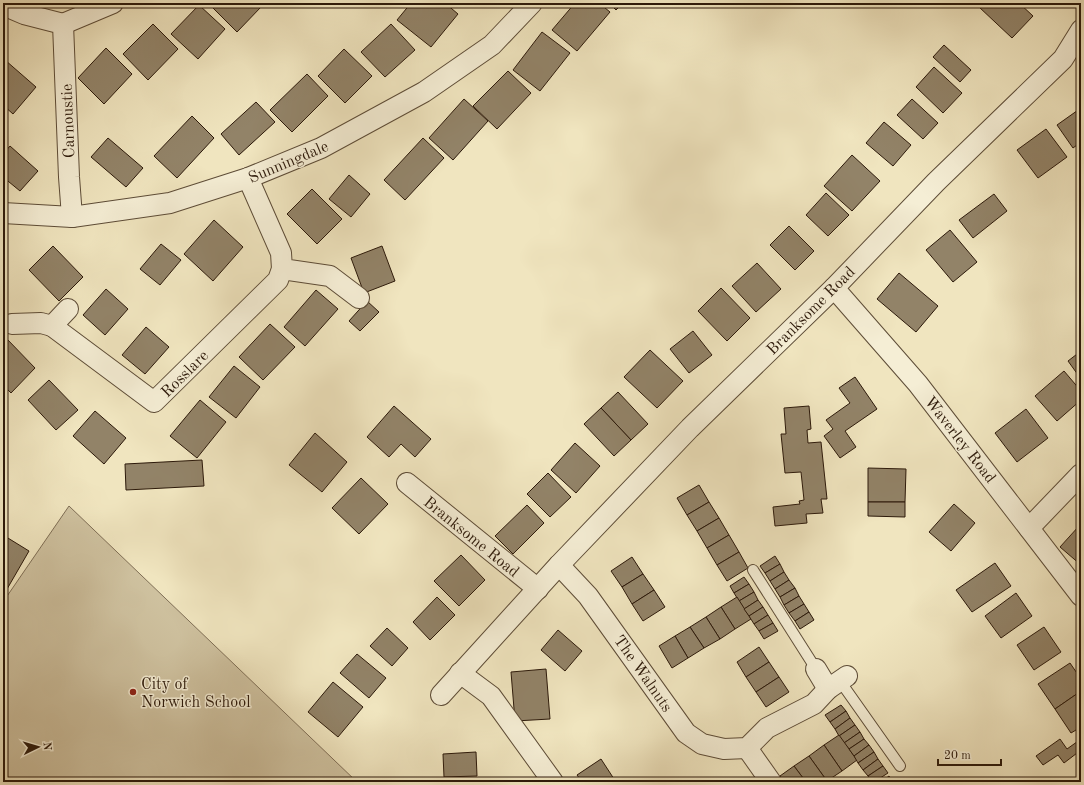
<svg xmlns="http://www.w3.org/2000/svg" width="1084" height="785" viewBox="0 0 1084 785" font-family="'Old Standard TT',serif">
	<rect width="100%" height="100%" fill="#f0e5bf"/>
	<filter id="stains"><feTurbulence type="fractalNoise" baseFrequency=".005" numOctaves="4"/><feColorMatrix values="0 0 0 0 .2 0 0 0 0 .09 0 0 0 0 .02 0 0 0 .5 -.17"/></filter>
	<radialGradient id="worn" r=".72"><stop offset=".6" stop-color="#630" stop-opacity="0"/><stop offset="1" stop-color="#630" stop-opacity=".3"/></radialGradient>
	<path fill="#cfc2a0" stroke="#7e6e55" d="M69,506L357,782H3V602Z"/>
	<g fill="#928368" stroke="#2c190a">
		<path d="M214,3H256L261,7L237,32L211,6Z"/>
		<path d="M411,3H445L458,14L431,47L397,20Z"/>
		<path d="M575,3H599L610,12L577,51L552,30Z"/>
		<path d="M609,3H623L616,10Z"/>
		<path d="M983,3H1019L1033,16L1012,38L979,7Z"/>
		<path d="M1037,3H1044L1041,7Z"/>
		<path d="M199,5L225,29L198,59L171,34Z"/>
		<path d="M153,24L178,49L148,80L123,54Z"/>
		<path d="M391,24L415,50L385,77L361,52Z"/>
		<path d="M542,32L570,53L540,91L513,70Z"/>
		<path d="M944,45L971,70L960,82L933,57Z"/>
		<path d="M106,48L132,74L104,104L78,78Z"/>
		<path d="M344,49L372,76L345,103L318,76Z"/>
		<path d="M5,60L36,87L13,114L3,105V61Z"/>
		<path d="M934,67L962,93L943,113L916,87Z"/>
		<path d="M508,71L531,93L497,129L473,106Z"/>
		<path d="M307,74L328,96L292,132L270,110Z"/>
		<path d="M464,99L488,121L453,160L429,138Z"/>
		<path d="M912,99L938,123L923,139L897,115Z"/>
		<path d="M256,102L275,122L239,155L221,134Z"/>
		<path d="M1081,108V142L1073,148L1057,125Z"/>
		<path d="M192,116L214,138L177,178L154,156Z"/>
		<path d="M884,122L911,145L893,166L866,143Z"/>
		<path d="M1046,129L1067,157L1038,178L1017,150Z"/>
		<path d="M108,138L143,168L126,187L91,157Z"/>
		<path d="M423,138L444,158L405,200L384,180Z"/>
		<path d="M10,146L38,171L20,191L3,177V154Z"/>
		<path d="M852,155L880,181L852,211L824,186Z"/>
		<path d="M349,175L370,194L351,217L329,199Z"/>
		<path d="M312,189L342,219L317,244L287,214Z"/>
		<path d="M826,193L849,215L828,236L806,215Z"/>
		<path d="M994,194L1007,211L973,238L959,220Z"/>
		<path d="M214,220L243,247L213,281L184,254Z"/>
		<path d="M789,226L814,251L795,270L770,245Z"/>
		<path d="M950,230L977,262L953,282L926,250Z"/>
		<path d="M161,244L181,260L160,285L140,269Z"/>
		<path d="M53,246L83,277L59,301L29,270Z"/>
		<path d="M382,246L395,281L364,293L351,258Z"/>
		<path d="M757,263L781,289L756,312L732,286Z"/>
		<path d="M899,273L938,306L916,332L877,299Z"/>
		<path d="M721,288L750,318L727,341L698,311Z"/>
		<path d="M106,289L128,309L105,335L83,315Z"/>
		<path d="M316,290L338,309L305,346L284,327Z"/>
		<path d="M367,301L379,312L360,331L349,321Z"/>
		<path d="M270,324L295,347L263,380L239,357Z"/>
		<path d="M146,327L169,347L145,374L122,355Z"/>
		<path d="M693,331L712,355L689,373L670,349Z"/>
		<path d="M7,339L35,368L11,393L3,385V343Z"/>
		<path d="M650,350L683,381L657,408L624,377Z"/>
		<path d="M1081,351V379L1068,361Z"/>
		<path d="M234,366L260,387L236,418L209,397Z"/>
		<path d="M1064,371L1081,391V400L1057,421L1035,396Z"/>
		<path d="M855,377L877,409L845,431L856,447L840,458L824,436L833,429L826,420L850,403L839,388Z"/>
		<path d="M49,380L78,410L56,430L28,400Z"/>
		<path d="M618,392L648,424L631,440L601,408Z"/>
		<path d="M200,400L226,422L197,458L170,436Z"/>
		<path d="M394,406L431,439L415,457L401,444L389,457L367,437Z"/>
		<path d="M809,406L811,429L807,430L808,443L821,442L827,499H821L823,513L806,514L807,523L775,526L773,507L800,504L799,501L804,500L801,472L785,473L781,434H786L784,408Z"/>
		<path d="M601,408L631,440L614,456L584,424Z"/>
		<path d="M1026,409L1048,438L1017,462L995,433Z"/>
		<path d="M95,411L126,438L104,464L73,436Z"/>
		<path d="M315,433L347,462L322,492L289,465Z"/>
		<path d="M575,443L600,466L576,493L551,470Z"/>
		<path d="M202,460L204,486L126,490L125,464Z"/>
		<path d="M868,468L906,469L905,502H868Z"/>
		<path d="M548,473L571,497L550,517L527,494Z"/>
		<path d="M361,478L388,504L359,534L332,508Z"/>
		<path d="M699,485L709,502L687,515L677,498Z"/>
		<path d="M709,502L719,518L697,531L687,515Z"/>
		<path d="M868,502H905V517L868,516Z"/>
		<path d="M954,504L975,523L951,551L929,532Z"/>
		<path d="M527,505L544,523L513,554L495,536Z"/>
		<path d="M719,518L729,535L707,548L697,531Z"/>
		<path d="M1079,526L1081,528V565L1060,547Z"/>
		<path d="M3,535L29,551L3,596Z"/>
		<path d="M729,535L739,552L717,565L707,548Z"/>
		<path d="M739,552L748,568L727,581L717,565Z"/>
		<path d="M461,555L485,580L459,606L434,581Z"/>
		<path d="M775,556L780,564L765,573L760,566Z"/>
		<path d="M632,557L643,574L622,587L611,571Z"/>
		<path d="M995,563L1011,586L972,612L956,590Z"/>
		<path d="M780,564L784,572L770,581L765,573Z"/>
		<path d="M784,572L789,580L775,589L770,581Z"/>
		<path d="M643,574L654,590L632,604L622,587Z"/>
		<path d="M744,577L749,584L734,593L730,586Z"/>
		<path d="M789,580L795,588L780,597L775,589Z"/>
		<path d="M749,584L754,592L739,601L734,593Z"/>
		<path d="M795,588L799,596L784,605L780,597Z"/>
		<path d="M654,590L665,607L643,621L632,604Z"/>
		<path d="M754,592L758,600L744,609L739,601Z"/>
		<path d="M1016,593L1032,616L1001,638L985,616Z"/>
		<path d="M799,596L804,604L789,613L784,605Z"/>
		<path d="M437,597L455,615L430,640L413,622Z"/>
		<path d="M737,597L751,619L735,629L721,607Z"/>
		<path d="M758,600L763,607L749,616L744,609Z"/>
		<path d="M804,604L809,612L795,621L789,613Z"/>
		<path d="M721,607L735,629L720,639L706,617Z"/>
		<path d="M763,607L768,615L754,624L749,616Z"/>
		<path d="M809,612L814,620L800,629L795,621Z"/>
		<path d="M768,615L773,623L759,631L754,624Z"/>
		<path d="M706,617L720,639L704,648L690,627Z"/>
		<path d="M773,623L778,631L764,639L759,631Z"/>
		<path d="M690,627L704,648L688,658L675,636Z"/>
		<path d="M1044,627L1061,652L1034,670L1017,645Z"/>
		<path d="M387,628L408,648L392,666L370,646Z"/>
		<path d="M558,630L582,651L565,671L541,650Z"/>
		<path d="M675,636L688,658L672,668L659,646Z"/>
		<path d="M759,647L769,662L746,677L737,662Z"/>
		<path d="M357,654L386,678L369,698L340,673Z"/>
		<path d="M769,662L779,677L756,692L746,677Z"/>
		<path d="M1070,663L1081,679V691L1055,709L1038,684Z"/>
		<path d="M546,669L550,719L515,721L511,672Z"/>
		<path d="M779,677L789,692L766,707L756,692Z"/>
		<path d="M333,682L363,707L338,737L308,712Z"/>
		<path d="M1081,691V727L1071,733L1055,709Z"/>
		<path d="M841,705L846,711L830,722L825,715Z"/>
		<path d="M846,711L850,718L835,729L830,722Z"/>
		<path d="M850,718L855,725L839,736L835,729Z"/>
		<path d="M855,725L860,732L844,743L839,736Z"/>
		<path d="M860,732L864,739L849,749L844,743Z"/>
		<path d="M839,735L857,760L842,771L824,745Z"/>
		<path d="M864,739L869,745L854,756L849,749Z"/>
		<path d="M1060,739L1067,749L1081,739V750L1064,763L1058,755L1043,765L1036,756Z"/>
		<path d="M824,745L842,771L827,781L809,756Z"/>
		<path d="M869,745L874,752L858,763L854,756Z"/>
		<path d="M476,752L477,776L444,777L443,754Z"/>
		<path d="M874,752L878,759L863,770L858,763Z"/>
		<path d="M809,756L827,781L826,782H806L794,766Z"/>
		<path d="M601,759L616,782H582L577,775Z"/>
		<path d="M878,759L883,766L868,776L863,770Z"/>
		<path d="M794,766L806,782H784L780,776Z"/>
		<path d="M883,766L888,773L874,782H872L868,776Z"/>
		<path d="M889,776L893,782H881Z"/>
	</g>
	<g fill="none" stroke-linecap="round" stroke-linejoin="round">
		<g stroke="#5d4c37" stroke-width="12">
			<g id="lane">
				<path d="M753,570L816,669"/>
				<path d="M840,681L900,766"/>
			</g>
		</g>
		<g stroke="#5d4c37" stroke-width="22">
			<g id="street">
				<path d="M3,5L24,14L63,24L69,177L72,217"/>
				<path d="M63,24L113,3"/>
				<path d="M248,178L281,253L282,269L330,276L359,298"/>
				<path d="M3,213L72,217L170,203L248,178L321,148L424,92L492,45L532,3"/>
				<path d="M834,288L918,384L1081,596"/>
				<path d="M68,309L52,326L154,402L278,280L282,269"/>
				<path d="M12,324L41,323L52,326"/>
				<path d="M407,483L538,589"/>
				<path d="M1029,528L1081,474"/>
				<path d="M559,565L588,596L686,733L702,744L724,749L747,748L767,728L814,704L828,689L847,676"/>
				<path d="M816,669L828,689"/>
				<path d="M460,673L491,696L553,782"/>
				<path d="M441,695L559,565L690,428L834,288L936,182L1063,59L1081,30"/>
				<path d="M747,748L771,782"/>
			</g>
		</g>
		<use href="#lane" stroke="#f5eed5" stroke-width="10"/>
		<use href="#street" stroke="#f5eed5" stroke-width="20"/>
	</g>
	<circle fill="#8f2418" stroke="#f5eed5" stroke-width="1.5" cx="133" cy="692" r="4"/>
	<g text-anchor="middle" stroke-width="3" stroke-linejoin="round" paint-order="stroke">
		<g font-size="16" fill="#2c190a" stroke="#f5eed5">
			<text transform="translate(67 121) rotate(-92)" y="6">Carnoustie</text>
			<text transform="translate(288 161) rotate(-23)" y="6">Sunningdale</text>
			<text transform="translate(810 310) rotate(-45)" y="6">Branksome Road</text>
			<text transform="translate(184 373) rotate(-45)" y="6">Rosslare</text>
			<text transform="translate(961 439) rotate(52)" y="6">Waverley Road</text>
			<text transform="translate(472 536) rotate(39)" y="6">Branksome Road</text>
			<text transform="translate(644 673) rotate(55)" y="6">The Walnuts</text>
		</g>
		<g font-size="16" fill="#2c190a" stroke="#f5eed5" text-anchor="start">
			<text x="141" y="689">City of<tspan x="141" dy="18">Norwich School</tspan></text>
		</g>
	</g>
	<rect width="1084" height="785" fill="none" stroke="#f0e5bf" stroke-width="16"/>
	<rect x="4" y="4" width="1076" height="777" fill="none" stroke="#2c190a" stroke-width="2"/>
	<rect x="8" y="8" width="1068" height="769" fill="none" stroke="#2c190a"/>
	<g transform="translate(38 747) rotate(85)" stroke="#f5eed5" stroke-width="3" paint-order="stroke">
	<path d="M0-3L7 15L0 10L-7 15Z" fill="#2c190a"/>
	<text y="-6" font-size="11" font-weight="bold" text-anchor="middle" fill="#2c190a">N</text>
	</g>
	<path d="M938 759v6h63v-6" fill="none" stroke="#2c190a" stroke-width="2"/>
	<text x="944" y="759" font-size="12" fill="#2c190a" stroke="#f5eed5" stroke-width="3" paint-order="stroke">20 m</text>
	<rect width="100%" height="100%" filter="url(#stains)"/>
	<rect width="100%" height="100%" fill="url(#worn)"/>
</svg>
